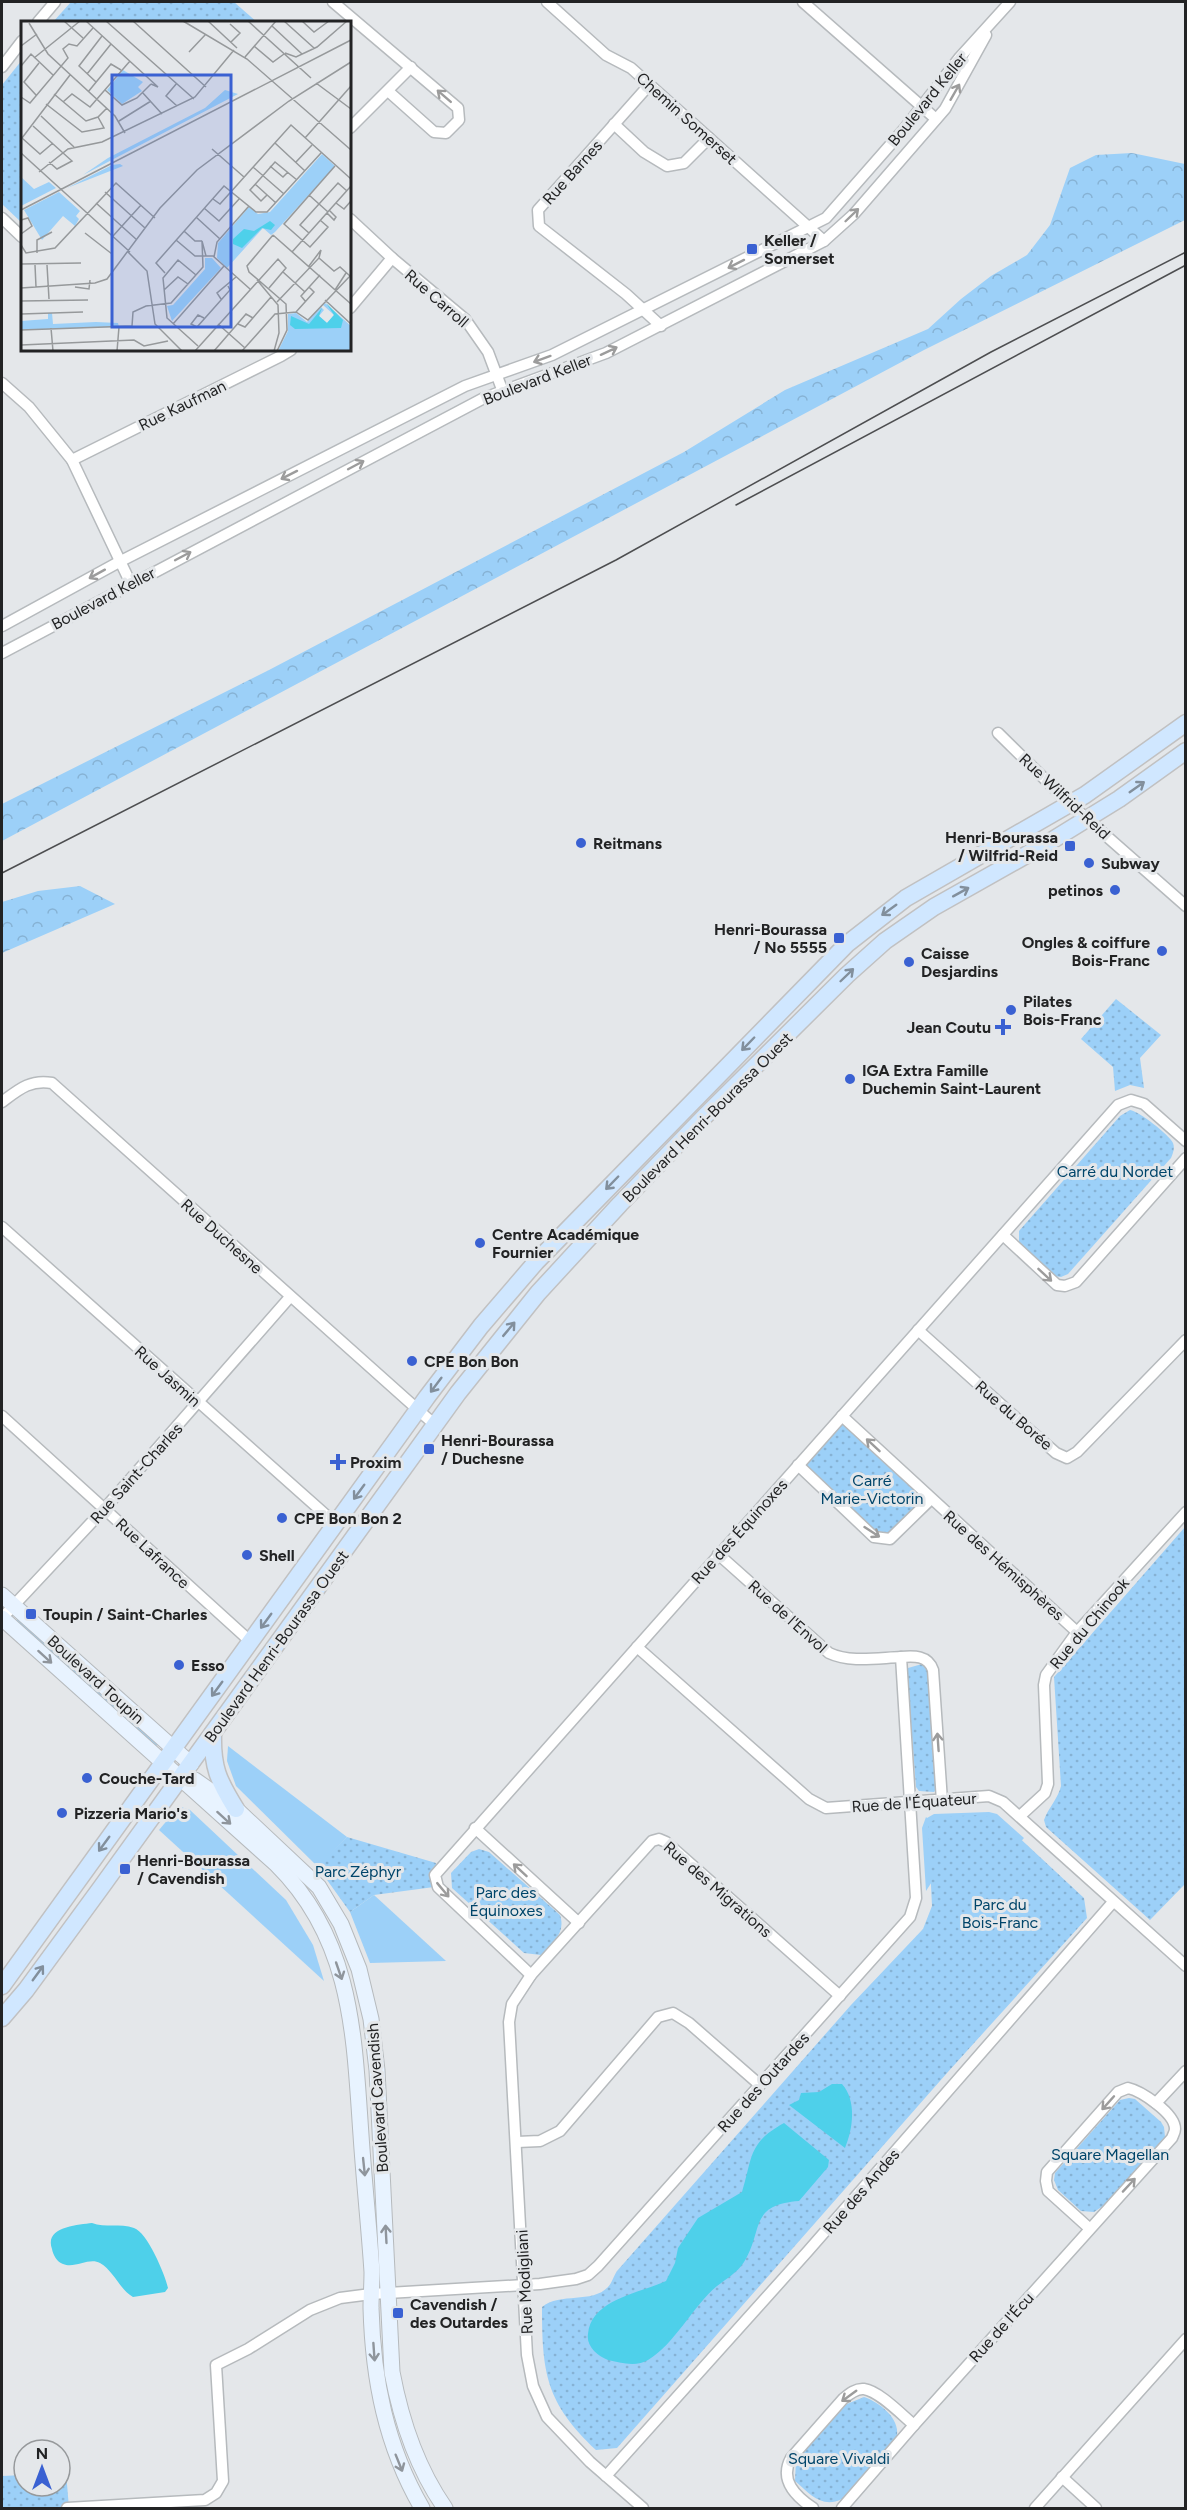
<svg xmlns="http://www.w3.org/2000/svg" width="1187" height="2510" viewBox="0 0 1187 2510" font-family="Figtree,sans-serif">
	<defs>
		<pattern id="forest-crowns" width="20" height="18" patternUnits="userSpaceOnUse" patternTransform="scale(1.5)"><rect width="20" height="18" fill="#9cd0f8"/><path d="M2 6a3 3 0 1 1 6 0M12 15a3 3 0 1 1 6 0" fill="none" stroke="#86b2d4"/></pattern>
		<pattern id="park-dots" width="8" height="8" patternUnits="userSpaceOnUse" patternTransform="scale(1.5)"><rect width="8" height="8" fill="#9cd0f8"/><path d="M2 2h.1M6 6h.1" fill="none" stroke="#86b2d4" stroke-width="1.8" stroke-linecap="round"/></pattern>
	</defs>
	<rect width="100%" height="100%" fill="#e4e7ea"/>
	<g fill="#9cd0f8">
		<path d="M17,1619H21L30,1624L135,1719L159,1745L153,1746L134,1731L19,1628L16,1623Z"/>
		<path d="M228,1746L347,1837L318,1867L236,1786L227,1761Z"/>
		<path d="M181,1807L190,1810L286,1900L313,1945L324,1981L159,1830L175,1811Z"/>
		<path d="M989,1812L997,1814L1024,1838L1016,1847L935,1877L926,1891L922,1828L926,1817L927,1818L934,1814Z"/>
		<path d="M374,1895L446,1961L370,1963L350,1912Z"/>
	</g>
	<g fill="url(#forest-crowns)">
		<path d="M1132,153L1185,164V220L924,350L2,841V804L269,670L684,452L785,390L928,329L961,299L991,276L1027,255L1050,225L1070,168L1096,155Z"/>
		<path d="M80,886L115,904L2,953V902L38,891Z"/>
	</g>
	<g fill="url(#park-dots)">
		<path d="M71,2H234L257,22H53Z"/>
		<path d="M22,60V223L2,204V85Z"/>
		<path d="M1116,999L1161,1035L1140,1058L1144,1088L1130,1085L1115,1091L1113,1067L1081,1039Z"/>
		<path d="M1130,1110C1139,1111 1169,1135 1173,1143C1175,1148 1173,1153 1171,1158L1068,1274L1061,1277L1054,1276L1019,1244V1231L1120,1116Z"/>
		<path d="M842,1416L931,1499L890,1539L874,1537L798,1465Z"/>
		<path d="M1185,1527V1884L1150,1920L1046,1827L1044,1820C1048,1808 1058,1799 1061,1786L1054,1677Z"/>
		<path d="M922,1664L928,1671L937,1788L934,1792L919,1791L916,1787L907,1672L908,1668Z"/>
		<path d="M979,1815L999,1819L1084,1898L1087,1918L947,2073L617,2448L596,2450C546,2403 542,2373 542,2307C560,2292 592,2304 608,2287C612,2283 614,2275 617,2271L851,2005L923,1929L932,1906L928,1823L940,1817Z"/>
		<path d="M347,1837L436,1863L434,1887L374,1895L350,1912L317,1866Z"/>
		<path d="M479,1849L489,1852L560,1915C566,1933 553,1942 541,1955L524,1953L452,1888L451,1873L471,1852Z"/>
		<path d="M1129,2098L1135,2099L1161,2122L1164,2127L1165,2137L1103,2206L1094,2212L1081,2211L1058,2190L1054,2180L1055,2173L1120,2100Z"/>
		<path d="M864,2397C879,2402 900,2418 897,2436L842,2499C822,2509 810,2494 795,2481L796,2460L847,2404Z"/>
		<path d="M66,2472L69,2508H2V2476L24,2475V2486H60V2473Z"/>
	</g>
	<g fill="#4ed0ea">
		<path d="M832,2084H842C857,2101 853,2129 845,2148L789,2105L799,2100L801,2093L819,2092Z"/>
		<path d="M784,2123L829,2160L828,2167L799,2201C748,2205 764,2230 744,2262C737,2273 726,2279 717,2286C692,2307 675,2344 648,2360C637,2367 620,2363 608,2360C597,2356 586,2346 588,2334C591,2299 641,2293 666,2281L675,2263L678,2248L698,2218L742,2192C753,2156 748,2143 784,2123Z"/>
		<path d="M92,2223C105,2228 120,2223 134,2228C147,2232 165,2274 168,2288L165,2292L133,2297C120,2290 114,2271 100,2263C89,2257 75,2269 63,2264C57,2262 53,2255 52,2249C44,2227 77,2225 92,2223Z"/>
	</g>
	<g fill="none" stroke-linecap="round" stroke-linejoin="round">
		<g stroke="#b6babd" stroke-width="13">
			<g id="street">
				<path d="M333,2L458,108L459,120L446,133L434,132L388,91"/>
				<path d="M547,2L606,55L631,68L824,241"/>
				<path d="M803,2L936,119"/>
				<path d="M38,22L55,2"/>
				<path d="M2,67L22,41"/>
				<path d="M650,84L538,210L539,226L626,294L661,326"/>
				<path d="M614,124L644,152L667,166L684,163L709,138"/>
				<path d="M350,128L411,67"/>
				<path d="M2,218L22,237"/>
				<path d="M350,219L392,258L465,319L488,352L503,392"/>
				<path d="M350,308L392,258"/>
				<path d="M2,383L29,407L72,460L131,584"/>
				<path d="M72,460L281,356L291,350"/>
				<path d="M2,626L119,562L465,386L552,355L826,218L905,128L960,57L1010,2"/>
				<path d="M2,653L484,398L606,353L824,241L854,214L945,109L986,35"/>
				<path d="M998,733L1070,804L1186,906"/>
				<path d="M2,1102C18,1090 30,1079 52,1083L435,1425"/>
				<path d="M2,1227L336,1524"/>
				<path d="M1003,1235L1057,1285L1065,1286L1076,1282L1186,1158"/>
				<path d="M918,1330L1025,1426L1056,1453L1067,1458L1077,1452L1186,1340"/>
				<path d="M2,1416L251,1642"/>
				<path d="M842,1416L1077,1632"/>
				<path d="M798,1465L874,1537L890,1539L931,1499"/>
				<path d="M718,1554L829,1653C850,1663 877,1658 901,1657"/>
				<path d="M2,1618L105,1508L290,1297"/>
				<path d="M637,1647L809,1799L826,1808L989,1796L1003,1802L1186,1966"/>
				<path d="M1020,1816L1045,1793L1048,1784L1044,1685L1046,1675L1077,1632L1186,1512"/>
				<path d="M475,1828L579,1923"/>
				<path d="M531,1975L438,1887L435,1875L1118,1105L1131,1100L1144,1104L1186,1141"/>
				<path d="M1156,2103L1186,2071"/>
				<path d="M517,2142L540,2141L560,2131L658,2017L673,2013L689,2023L760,2085"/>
				<path d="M606,2476L808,2251L1113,1902"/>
				<path d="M1062,2477L1096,2508"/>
				<path d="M67,2508L205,2500L216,2493L223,2481L216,2365L248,2349L310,2310L340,2298L371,2294L540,2284L576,2279L588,2275L598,2266L910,1917L916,1898L901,1657C914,1656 928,1655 933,1670L942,1801"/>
				<path d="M643,2508L590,2462L547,2417L533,2386L527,2355L509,2022L512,2004L531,1975L652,1841L659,1839L666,1842L840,1996"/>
				<path d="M813,2508C795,2496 779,2480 791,2458L843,2399C849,2394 856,2388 864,2389C879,2391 902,2415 914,2425"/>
				<path d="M842,2508L914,2425L1172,2138C1173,2135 1175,2132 1175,2129C1175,2113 1141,2091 1128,2088L1118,2092L1047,2172L1046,2181L1048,2191L1089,2228"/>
				<path d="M1035,2508L1186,2339"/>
			</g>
		</g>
		<g stroke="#b6babd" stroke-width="17">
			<g id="secondary">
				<path d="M2,1595L191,1764"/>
				<path d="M2,1618L276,1864C353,1940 354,2036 361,2135C364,2181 369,2226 372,2272C372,2284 371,2296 371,2308C373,2380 386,2446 422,2508"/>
				<path d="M195,1780L236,1809L319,1887L341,1924L359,1969L371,2019L377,2070L392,2372C401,2420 417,2468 445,2508"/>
			</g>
		</g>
		<g stroke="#c1c1c2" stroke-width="19">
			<g id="primary">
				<path d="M213,1733C212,1767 218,1780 236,1809"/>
				<path d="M2,1986L427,1397L481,1326L536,1262L847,944L906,898L1085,795L1186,723"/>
				<path d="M2,2018L26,1990L100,1889L458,1393L538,1293L620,1204L705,1116L847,975L885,941L934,907L1051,841L1119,799L1186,751"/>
			</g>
		</g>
		<use href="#street" stroke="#fff" stroke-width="10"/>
		<use href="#secondary" stroke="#e8f3ff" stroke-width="15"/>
		<use href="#primary" stroke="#d0e7ff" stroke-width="16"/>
		<g stroke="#4d4e50" stroke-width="1.5">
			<path d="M736,505L1186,265"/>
			<path d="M2,873L616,560L991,352L1186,252"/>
		</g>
	</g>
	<defs><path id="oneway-shaft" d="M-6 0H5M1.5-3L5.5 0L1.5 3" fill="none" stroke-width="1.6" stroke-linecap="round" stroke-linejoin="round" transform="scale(1.5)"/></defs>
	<g stroke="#9c9c9c">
		<use href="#oneway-shaft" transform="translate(955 92) rotate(-60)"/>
		<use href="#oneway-shaft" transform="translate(444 96) rotate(-139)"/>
		<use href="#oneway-shaft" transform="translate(852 215) rotate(-44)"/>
		<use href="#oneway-shaft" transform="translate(736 264) rotate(153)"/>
		<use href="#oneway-shaft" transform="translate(609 351) rotate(-25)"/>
		<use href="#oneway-shaft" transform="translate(542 359) rotate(160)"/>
		<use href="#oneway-shaft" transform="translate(356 465) rotate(-28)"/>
		<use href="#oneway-shaft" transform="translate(289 475) rotate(153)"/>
		<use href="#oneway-shaft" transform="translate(183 556) rotate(-28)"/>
		<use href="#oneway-shaft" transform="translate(97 574) rotate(151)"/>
		<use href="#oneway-shaft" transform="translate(1045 1275) rotate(43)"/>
		<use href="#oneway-shaft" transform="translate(873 1445) rotate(-137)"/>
		<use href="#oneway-shaft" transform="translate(872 1532) rotate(33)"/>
		<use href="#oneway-shaft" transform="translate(938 1742) rotate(-94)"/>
		<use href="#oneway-shaft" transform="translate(520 1870) rotate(-137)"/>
		<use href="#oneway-shaft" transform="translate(443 1890) rotate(50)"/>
		<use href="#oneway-shaft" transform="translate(1108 2103) rotate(132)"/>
		<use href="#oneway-shaft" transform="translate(1129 2185) rotate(-47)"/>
		<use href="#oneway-shaft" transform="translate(849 2396) rotate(144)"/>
	</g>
	<g stroke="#828f9c">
		<use href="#oneway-shaft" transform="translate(1137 787) rotate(-35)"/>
		<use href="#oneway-shaft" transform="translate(961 892) rotate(-29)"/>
		<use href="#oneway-shaft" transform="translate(889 910) rotate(144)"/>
		<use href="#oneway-shaft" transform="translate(847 975) rotate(-44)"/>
		<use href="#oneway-shaft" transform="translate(748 1044) rotate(134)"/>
		<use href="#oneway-shaft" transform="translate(612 1183) rotate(134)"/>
		<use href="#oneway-shaft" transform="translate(509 1329) rotate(-50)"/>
		<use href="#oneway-shaft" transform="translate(436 1385) rotate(127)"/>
		<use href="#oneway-shaft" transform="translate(359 1492) rotate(126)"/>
		<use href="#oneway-shaft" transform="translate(266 1621) rotate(126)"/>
		<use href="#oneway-shaft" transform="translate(217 1689) rotate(126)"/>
		<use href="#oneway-shaft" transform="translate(104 1844) rotate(126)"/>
		<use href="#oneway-shaft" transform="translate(38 1973) rotate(-54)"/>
	</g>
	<g stroke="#8f959c">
		<use href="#oneway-shaft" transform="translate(45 1657) rotate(42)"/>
		<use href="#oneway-shaft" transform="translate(224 1818) rotate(42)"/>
		<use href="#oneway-shaft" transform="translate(339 1971) rotate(71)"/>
		<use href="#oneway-shaft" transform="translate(364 2167) rotate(84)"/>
		<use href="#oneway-shaft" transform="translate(386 2234) rotate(-93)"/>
		<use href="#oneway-shaft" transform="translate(374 2352) rotate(86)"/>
		<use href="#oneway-shaft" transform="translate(399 2463) rotate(68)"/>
	</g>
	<g fill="#3a61d2" stroke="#e4e7ea" stroke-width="2">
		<rect x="746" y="243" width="12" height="12" rx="3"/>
		<circle cx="581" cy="843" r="6"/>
		<rect x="1064" y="840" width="12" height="12" rx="3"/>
		<circle cx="1089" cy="863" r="6"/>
		<circle cx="1115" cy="890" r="6"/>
		<rect x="833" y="932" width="12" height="12" rx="3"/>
		<circle cx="1162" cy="951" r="6"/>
		<circle cx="909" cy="962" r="6"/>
		<circle cx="1011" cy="1010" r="6"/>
		<path d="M1000 1018h6v6h6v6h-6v6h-6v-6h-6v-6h6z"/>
		<circle cx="850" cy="1079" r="6"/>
		<circle cx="480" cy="1243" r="6"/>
		<circle cx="412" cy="1361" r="6"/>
		<rect x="423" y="1443" width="12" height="12" rx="3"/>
		<path d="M335 1453h6v6h6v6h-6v6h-6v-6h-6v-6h6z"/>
		<circle cx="282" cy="1518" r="6"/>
		<circle cx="247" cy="1555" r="6"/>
		<rect x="25" y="1608" width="12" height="12" rx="3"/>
		<circle cx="179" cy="1665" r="6"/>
		<circle cx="87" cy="1778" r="6"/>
		<circle cx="62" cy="1813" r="6"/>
		<rect x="119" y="1863" width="12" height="12" rx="3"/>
		<rect x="392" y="2307" width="12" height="12" rx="3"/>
	</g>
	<g text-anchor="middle" stroke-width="6" stroke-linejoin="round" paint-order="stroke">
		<g font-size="16" fill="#222324" stroke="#e4e7ea">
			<text transform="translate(927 99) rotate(-51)" y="6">Boulevard Keller</text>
			<text transform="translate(687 118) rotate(42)" y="6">Chemin Somerset</text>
			<text transform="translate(572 172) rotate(-48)" y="6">Rue Barnes</text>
			<text transform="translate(437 298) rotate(41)" y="6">Rue Carroll</text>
			<text transform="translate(537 379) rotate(-21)" y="6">Boulevard Keller</text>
			<text transform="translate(182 405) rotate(-26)" y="6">Rue Kaufman</text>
			<text transform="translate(103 598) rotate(-28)" y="6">Boulevard Keller</text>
			<text transform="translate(1065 796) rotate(43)" y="6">Rue Wilfrid-Reid</text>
			<text transform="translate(707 1117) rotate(-45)" y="6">Boulevard Henri-Bourassa Ouest</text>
			<text transform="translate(222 1236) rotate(42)" y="6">Rue Duchesne</text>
			<text transform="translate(168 1376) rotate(42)" y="6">Rue Jasmin</text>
			<text transform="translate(1014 1415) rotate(41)" y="6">Rue du Borée</text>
			<text transform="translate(136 1473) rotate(-48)" y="6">Rue Saint-Charles</text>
			<text transform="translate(739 1531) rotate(-48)" y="6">Rue des Équinoxes</text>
			<text transform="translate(153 1553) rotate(43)" y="6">Rue Lafrance</text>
			<text transform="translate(1004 1565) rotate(42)" y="6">Rue des Hémisphères</text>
			<text transform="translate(788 1616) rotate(42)" y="6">Rue de l'Envol</text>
			<text transform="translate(1089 1623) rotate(-50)" y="6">Rue du Chinook</text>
			<text transform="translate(276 1646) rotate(-54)" y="6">Boulevard Henri-Bourassa Ouest</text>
			<text transform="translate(96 1679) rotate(42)" y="6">Boulevard Toupin</text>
			<text transform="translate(914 1802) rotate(-4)" y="6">Rue de l'Équateur</text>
			<text transform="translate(718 1889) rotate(41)" y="6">Rue des Migrations</text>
			<text transform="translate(763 2082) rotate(-48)" y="6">Rue des Outardes</text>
			<text transform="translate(377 2098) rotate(-94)" y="6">Boulevard Cavendish</text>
			<text transform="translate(861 2191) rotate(-49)" y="6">Rue des Andes</text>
			<text transform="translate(524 2282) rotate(-93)" y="6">Rue Modigliani</text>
			<text transform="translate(1001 2327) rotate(-48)" y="6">Rue de l'Écu</text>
		</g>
		<g font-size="16" font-weight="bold" fill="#222324" stroke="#e4e7ea" text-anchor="start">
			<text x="764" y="246">Keller /<tspan x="764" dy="18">Somerset</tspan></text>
			<text x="1058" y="843" text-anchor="end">Henri-Bourassa<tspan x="1058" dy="18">/ Wilfrid-Reid</tspan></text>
			<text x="593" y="849">Reitmans</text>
			<text x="1101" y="869">Subway</text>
			<text x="1103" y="896" text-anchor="end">petinos</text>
			<text x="827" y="935" text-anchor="end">Henri-Bourassa<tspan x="827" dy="18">/ No 5555</tspan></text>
			<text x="1150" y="948" text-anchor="end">Ongles &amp; coiffure<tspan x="1150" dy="18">Bois-Franc</tspan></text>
			<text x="921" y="959">Caisse<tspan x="921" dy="18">Desjardins</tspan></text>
			<text x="1023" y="1007">Pilates<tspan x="1023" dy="18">Bois-Franc</tspan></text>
			<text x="991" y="1033" text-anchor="end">Jean Coutu</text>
			<text x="862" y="1076">IGA Extra Famille<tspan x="862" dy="18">Duchemin Saint-Laurent</tspan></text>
			<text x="492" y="1240">Centre Académique<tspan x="492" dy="18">Fournier</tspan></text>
			<text x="424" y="1367">CPE Bon Bon</text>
			<text x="441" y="1446">Henri-Bourassa<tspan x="441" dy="18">/ Duchesne</tspan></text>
			<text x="350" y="1468">Proxim</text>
			<text x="294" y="1524">CPE Bon Bon 2</text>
			<text x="259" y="1561">Shell</text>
			<text x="43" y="1620">Toupin / Saint-Charles</text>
			<text x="191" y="1671">Esso</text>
			<text x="99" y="1784">Couche-Tard</text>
			<text x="74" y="1819">Pizzeria Mario's</text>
			<text x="137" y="1866">Henri-Bourassa<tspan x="137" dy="18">/ Cavendish</tspan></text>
			<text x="410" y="2310">Cavendish /<tspan x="410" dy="18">des Outardes</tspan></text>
		</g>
		<g font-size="16" fill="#00456a" stroke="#e4e7ea">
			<text x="1115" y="1177">Carré du Nordet</text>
			<text x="872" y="1486">Carré<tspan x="872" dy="18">Marie-Victorin</tspan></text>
			<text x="358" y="1877">Parc Zéphyr</text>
			<text x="506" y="1898">Parc des<tspan x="506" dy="18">Équinoxes</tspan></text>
			<text x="1000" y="1910">Parc du<tspan x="1000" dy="18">Bois-Franc</tspan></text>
			<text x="1110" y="2160">Square Magellan</text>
			<text x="839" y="2464">Square Vivaldi</text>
		</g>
	</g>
	<g transform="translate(21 21)">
		<rect width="330" height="330" fill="#e4e7ea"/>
		<path d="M204,69L217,73L62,154L87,137L184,87ZM99,143L102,145L46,167L91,144Z" fill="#9cd0f8"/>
		<path d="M102,49L122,61L117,66L121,70L101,83L86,69ZM301,133L314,145L254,211L250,214L242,207L206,247L196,237L197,222L228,186L237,193L249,191ZM0,156L13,168L28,161L35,167L0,185ZM38,171L59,190L55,195L58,198L54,205L42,195L21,219L3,189ZM184,237H191L200,247L151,300L146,285L152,284L184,248ZM304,282L330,305V330H257L267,310V293L275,292L286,301L300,286L303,289L298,295L306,302L313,294L302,284ZM27,292H31L32,303L75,301L97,302L98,306L0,309V300L27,298Z" fill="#9cd0f8"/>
		<path d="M249,200L254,204L250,209L241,207L221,227L212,223V218L223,208L233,210ZM305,282L322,299L320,307L274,308L269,304L270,295L288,303L301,287L298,295L306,302L313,294Z" fill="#4ed0ea"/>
		<path fill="none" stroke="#96999b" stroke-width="1.5" d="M43,0L62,17M65,0L137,66L130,63M85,0L173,78M112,0L185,66M162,0L226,38L330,129M187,0L216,27M227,0L290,57M263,0L293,27M281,0L293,11L308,0M8,2L27,33L94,95L104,112M209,3L219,12L210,21M251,5L281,33M0,25L16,13M233,25L252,41L263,33M168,31L185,13M264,32L275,36L296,26L326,0M224,36L255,0M13,37L59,0M0,45L10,33L32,54M66,53L90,23M75,61L58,45L81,15M295,62L330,88M84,69L101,84L116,77L130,63M67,71L90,43L100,49M121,71L141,93M33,73L65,100L77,96L86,87M15,74L3,61L18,42M0,76L9,82L47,37L42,28L48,23L56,25L72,7M42,81L51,73L69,86L109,40M25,83L61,111L83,107L77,96M156,85L145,75L156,62M20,95L53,126M98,100L130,80M12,105L51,140L36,148L28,141M1,117L49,54M1,117L19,133L32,122M284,117L330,65M254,122L284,150M191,128L223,156M0,132L109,231M275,141L291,124M249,145L262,156L267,151M232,146L263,173M18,151L47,128L81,121L174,76L213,29M234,163L255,182M84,171L124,207M246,174L240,180L229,169L254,141L276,159M288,174L307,191M192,178L199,183L270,104L330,158M75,182L116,219M315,182L323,188L330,180M183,187L198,200L219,177M0,189L330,19M306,192L313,199L315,196L308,189M175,196L199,218M0,199L7,197L11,205L0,213M299,199L307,206L289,226L263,203L314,145M163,210L174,220H181M64,212L91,233M288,212L279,204L317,162L326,170M252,214L226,245L228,251L265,283L266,309L256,330M252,214L330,283M92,215L120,184M155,219L174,235H192L229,268M0,224L5,232L34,227L95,162L134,197M107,231L126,250L134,303L161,330M271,231L330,165M16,232V219L31,211M193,236L196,221L228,185M298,237L313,250L319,246L329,255M0,243L60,242M14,244L15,266M26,244L28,278M262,251L284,271M144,252L135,242L203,165L235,191H246L300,132M175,254L157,239L142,257L146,297L177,325M236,259L257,284L258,312L253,330M54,266L68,268L69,259M0,267L74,262L86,258L139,187L176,149L268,80L330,41M143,269L157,256L167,263M314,269L325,252M200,278L196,272L215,256M304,279L330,303M0,280L67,279M256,281L298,237L300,229L288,245M285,281L280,275L299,254M275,291L293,271L288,266M0,293L62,291M183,297L177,294L170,303L176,306L209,269L207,265M152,303L203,245M197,303L224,327M217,303L224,306L250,276M30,307L32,330M0,309L111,305L112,291L125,285L150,282L182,246L181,220L185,235M0,324L113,319L123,325L147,320M96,330L98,306M174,330L257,238L265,247L248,267M193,330L225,293L232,297M221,330L254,293L275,291L287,299L329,255"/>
		<path fill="#3a61d2" fill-opacity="0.15" stroke="#3a61d2" stroke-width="3" d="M91,54H210V306H91Z"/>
		<rect width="330" height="330" fill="none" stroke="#222324" stroke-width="3"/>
	</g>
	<rect width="1187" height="2510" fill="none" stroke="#222324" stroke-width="6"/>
	<g transform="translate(42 2468)"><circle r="28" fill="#e4e7ea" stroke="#96999b" stroke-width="1.5"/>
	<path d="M0-4.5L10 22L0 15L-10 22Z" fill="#3a61d2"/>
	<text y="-9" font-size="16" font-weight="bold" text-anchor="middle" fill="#222324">N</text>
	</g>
</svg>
